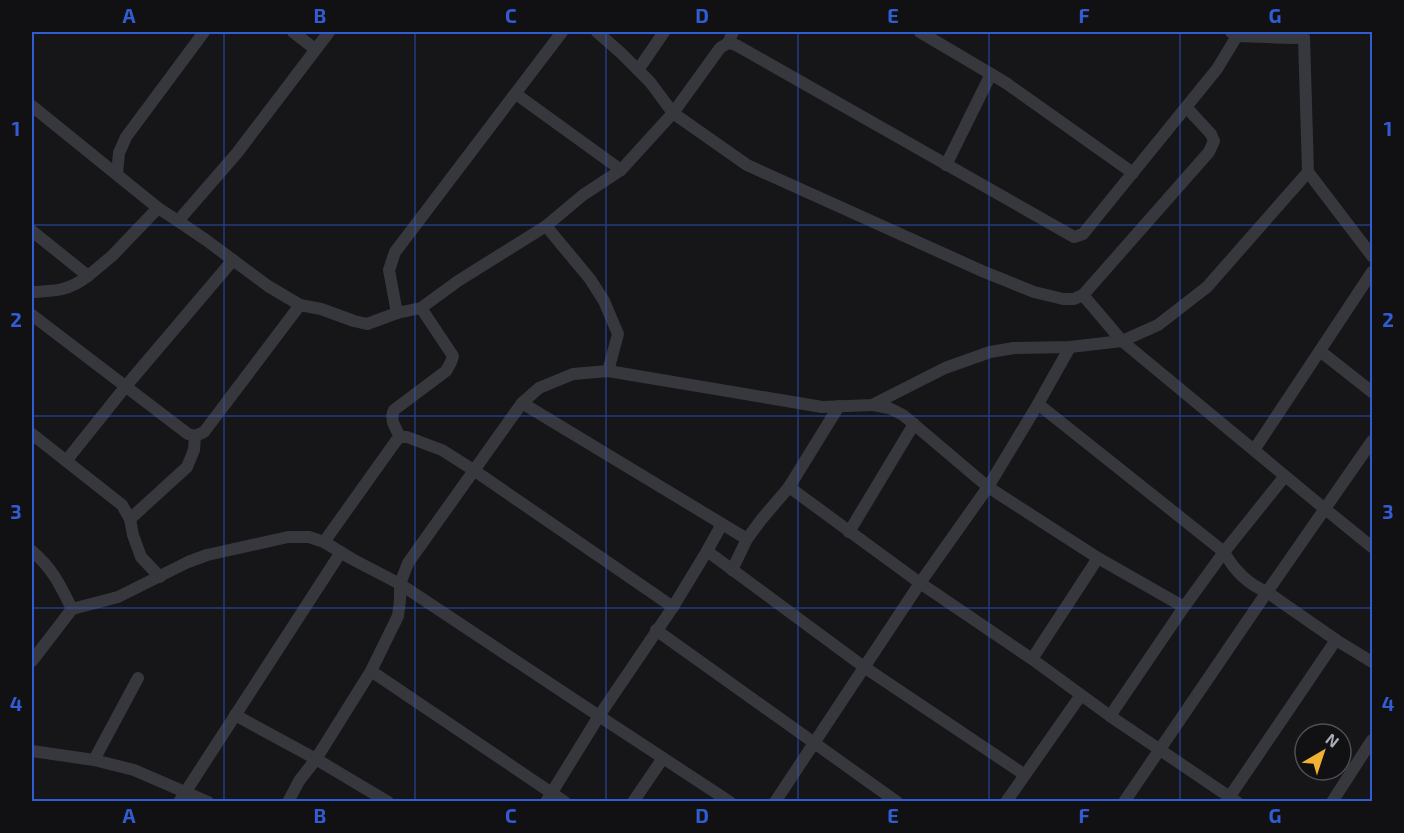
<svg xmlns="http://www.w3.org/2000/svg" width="1404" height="833" viewBox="0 0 1404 833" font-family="'Exo 2',sans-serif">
	<rect width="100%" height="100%" fill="#161618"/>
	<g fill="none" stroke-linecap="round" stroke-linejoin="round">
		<g stroke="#37383d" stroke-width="12">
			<path d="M293,32L315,49"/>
			<path d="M597,32L621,53L650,82L673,113L747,165L982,271L1034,292L1063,299H1074L1083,295"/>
			<path d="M920,32L991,74"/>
			<path d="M1231,32L1237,36L1293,38L1304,37L1308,172L1372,256"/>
			<path d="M728,43L733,32"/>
			<path d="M638,70L664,32"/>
			<path d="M516,94L621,170"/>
			<path d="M32,106L158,208L178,221L237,153L329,32"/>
			<path d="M1186,107L1211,134L1214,141L1209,152L1083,295L1122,341L1325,509L1372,547"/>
			<path d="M946,165L991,74L1006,83L1133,173"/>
			<path d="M117,174L119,153L126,137L204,32"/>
			<path d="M178,221L206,240L268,286L300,305L321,309L354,321L367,324L397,313L421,308L458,281L546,226L583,195L621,170L673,113L720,48L728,43L736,45L1074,237L1083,234L1217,69L1237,36"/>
			<path d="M546,226L590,279L604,301L618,334L608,371"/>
			<path d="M32,231L88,276L112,256L158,208"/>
			<path d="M32,292C56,291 68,291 88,276"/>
			<path d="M397,313L389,270L395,252L562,32"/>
			<path d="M32,315L188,434L195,436L204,432L300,305"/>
			<path d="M1320,351L1372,392"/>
			<path d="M522,403L747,539"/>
			<path d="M1038,404L1224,552C1234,570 1247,584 1267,592L1336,640L1372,662"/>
			<path d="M873,405L889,408L903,415L988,487L1098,558L1184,607"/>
			<path d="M32,434L122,505L130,519L133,535L141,557L160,577"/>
			<path d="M400,437C396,428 389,420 394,410L446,371L451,362L453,356L421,308"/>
			<path d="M1254,450L1372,272"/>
			<path d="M66,461L126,386L233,260"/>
			<path d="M789,487L920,583L1032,659L1110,716L1237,802"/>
			<path d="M130,519L187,467L194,450L195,436"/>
			<path d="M849,532L914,424"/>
			<path d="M324,542L396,441L400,437H407L442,450L475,471L673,607"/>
			<path d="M32,551C53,569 60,585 72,609L32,661"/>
			<path d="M707,551L864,667L1025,775"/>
			<path d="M732,570L747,539L761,520L789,487L839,406"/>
			<path d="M72,609L118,597L188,562L207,555L288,537H309L324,542L352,559L400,584L599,716L730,802"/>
			<path d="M656,630L897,802"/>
			<path d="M1032,659L1098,558"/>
			<path d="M371,671L565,802"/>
			<path d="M235,715L316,759L388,802"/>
			<path d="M1110,716L1184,607L1224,552L1285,476"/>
			<path d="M32,751L94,760L134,770L208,802"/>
			<path d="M94,760L138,678"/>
			<path d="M179,802L341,552"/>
			<path d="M288,802L299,781L316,759L371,671L398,616L400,600V584L408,563L522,403L539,388L573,374L608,371L822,407L872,405L945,368L990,352L1014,348L1070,347L1122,341L1158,325L1207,287L1308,172"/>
			<path d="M546,802L599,716L673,607L707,551L722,524"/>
			<path d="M633,802L663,758"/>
			<path d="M775,802L920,583L988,487L1038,404L1070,347"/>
			<path d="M1006,802L1081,695"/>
			<path d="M1124,802L1267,592L1372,441"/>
			<path d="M1226,802L1336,640"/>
			<path d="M1332,802L1372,740"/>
		</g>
	</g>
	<path fill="none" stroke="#325cd3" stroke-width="1.5" stroke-opacity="0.55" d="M224,32V802M415,32V802M606,32V802M798,32V802M989,32V802M1180,32V802M32,225H1372M32,416H1372M32,608H1372"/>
	<rect width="1404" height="833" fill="none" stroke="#111113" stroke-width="66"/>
	<g transform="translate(1323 752) rotate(39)"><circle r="28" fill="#111113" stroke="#4d4f55" stroke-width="1.5"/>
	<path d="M0-4.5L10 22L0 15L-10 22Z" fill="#f2b134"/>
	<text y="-9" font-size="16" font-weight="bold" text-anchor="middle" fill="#a8adb8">N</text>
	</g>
	<rect x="33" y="33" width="1338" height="767" fill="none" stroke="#325cd3" stroke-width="2"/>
	<g font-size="20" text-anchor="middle" font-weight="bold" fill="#325cd3">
		<text x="129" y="23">A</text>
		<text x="320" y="23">B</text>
		<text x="511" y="23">C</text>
		<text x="702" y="23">D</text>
		<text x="893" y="23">E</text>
		<text x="1084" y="23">F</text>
		<text x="1275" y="23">G</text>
		<text x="16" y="136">1</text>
		<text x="1388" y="136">1</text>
		<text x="16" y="327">2</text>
		<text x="1388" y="327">2</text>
		<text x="16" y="519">3</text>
		<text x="1388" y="519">3</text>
		<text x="16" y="711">4</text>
		<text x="1388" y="711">4</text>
		<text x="129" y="823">A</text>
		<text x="320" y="823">B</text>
		<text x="511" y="823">C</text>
		<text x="702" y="823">D</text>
		<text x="893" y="823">E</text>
		<text x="1084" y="823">F</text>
		<text x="1275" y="823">G</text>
	</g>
</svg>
